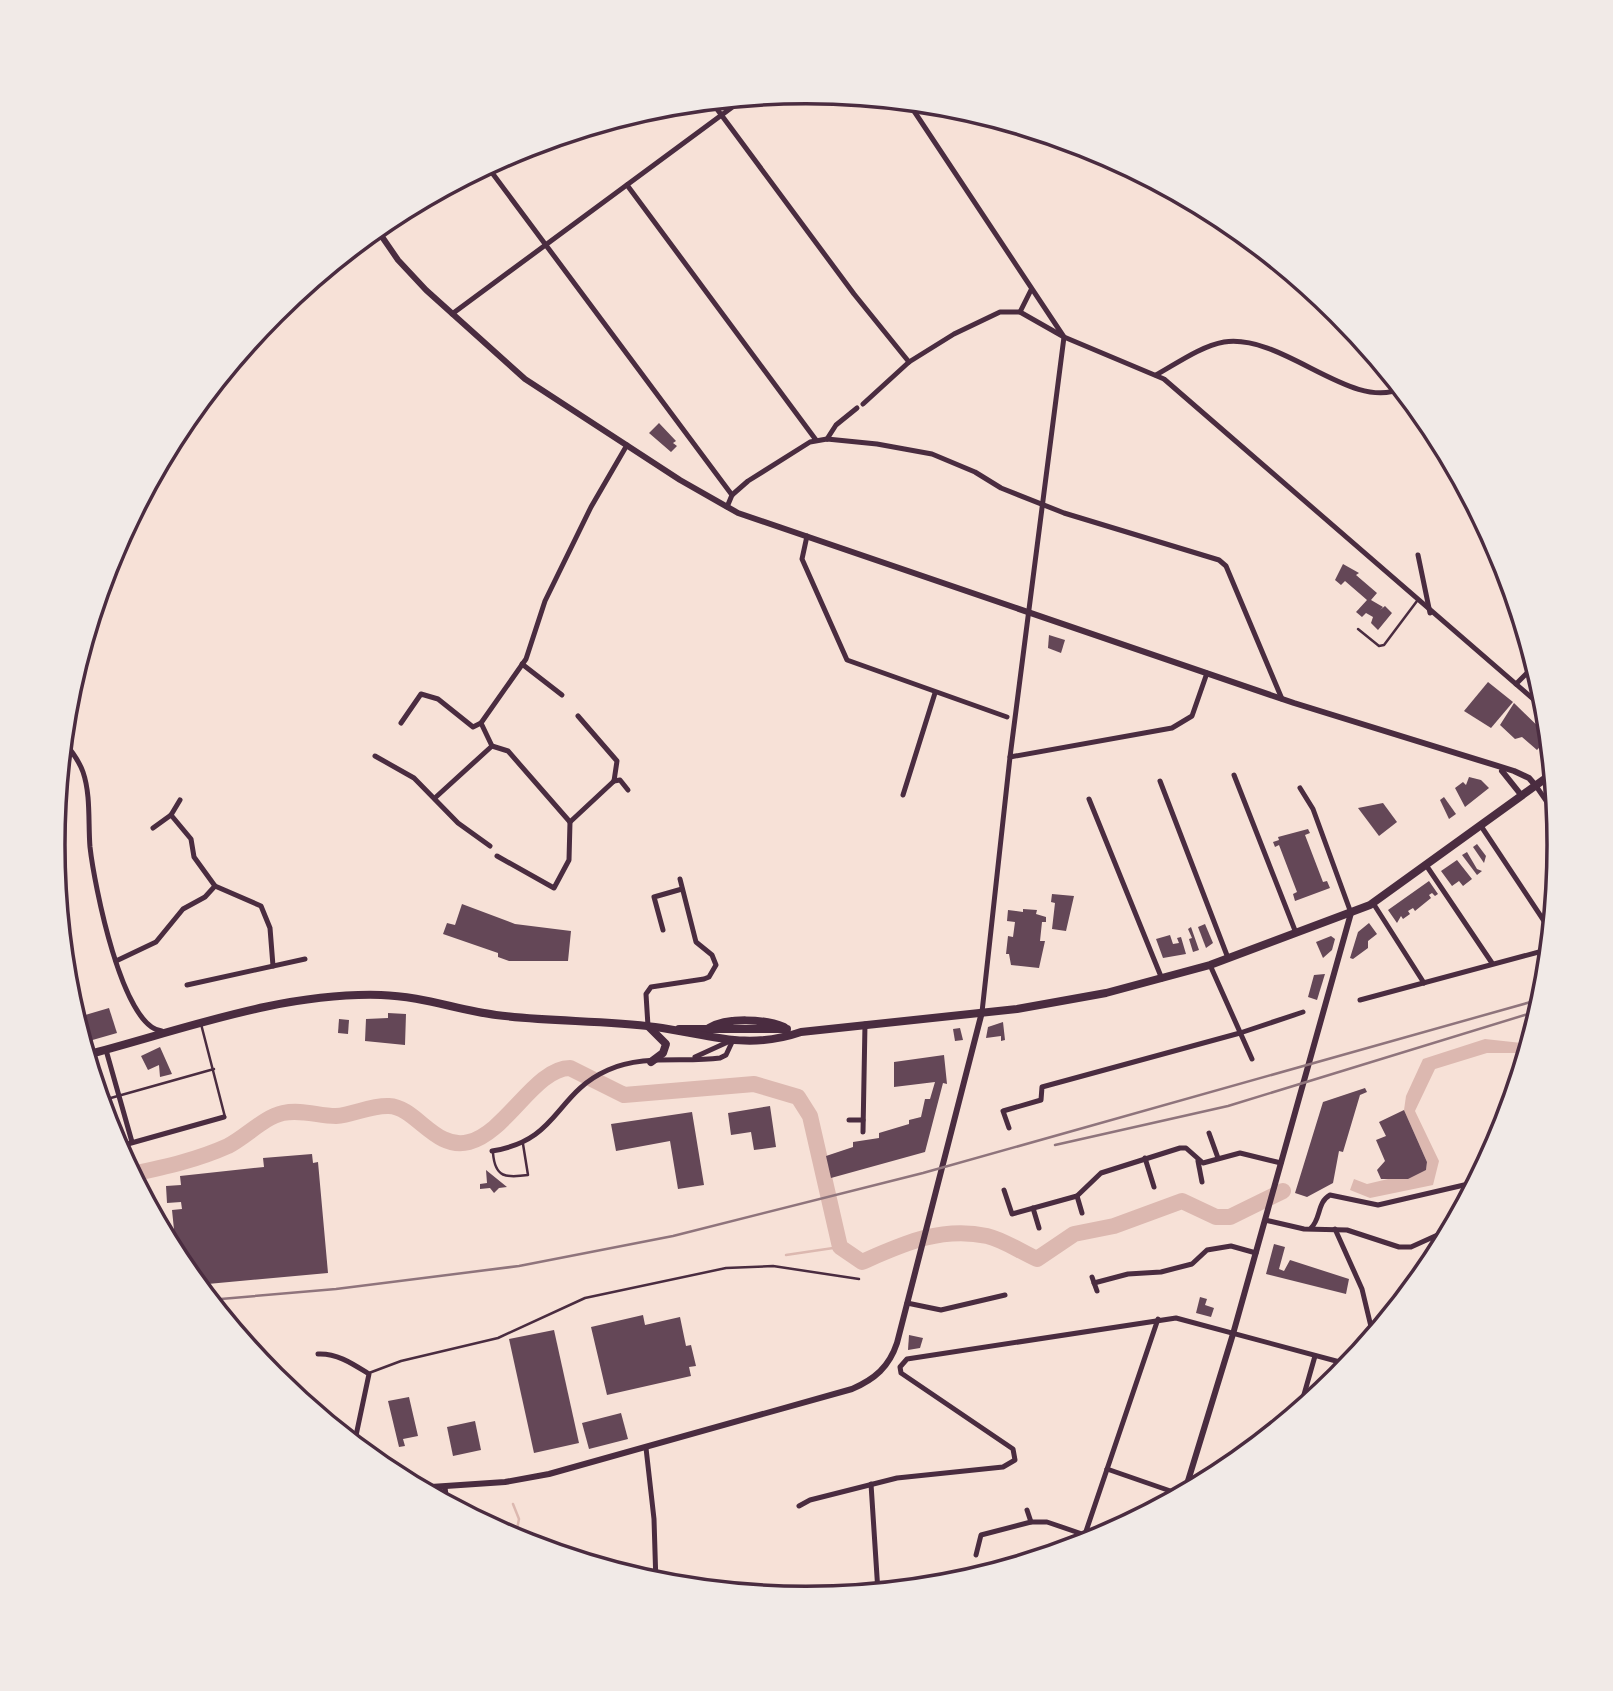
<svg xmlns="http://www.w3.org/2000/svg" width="1613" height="1691" viewBox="0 0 1613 1691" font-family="Rubik,sans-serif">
	<rect width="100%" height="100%" fill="#f7e1d7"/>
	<path fill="#dcb8b0" d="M1485,1039L1530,1044L1528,1053H1487L1435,1069L1415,1111L1439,1161L1433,1185L1370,1198L1350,1190L1354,1179L1367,1184L1426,1170L1427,1162L1404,1110L1406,1096L1423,1059Z"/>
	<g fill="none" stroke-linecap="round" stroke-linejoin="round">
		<g stroke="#dcb8b0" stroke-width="2.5">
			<path d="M786,1255L840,1247"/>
			<path d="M513,1504L519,1519L517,1529"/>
		</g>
		<path stroke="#dcb8b0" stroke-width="16" d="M132,1174C165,1167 197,1160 228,1146C246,1137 264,1117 283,1113C302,1109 318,1116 336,1116C353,1115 371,1105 389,1106C416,1107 435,1151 469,1142C506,1133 535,1068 570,1068L624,1095L754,1084L798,1097L810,1116L840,1247L862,1262C903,1244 941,1226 987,1236C1004,1240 1021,1252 1037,1259L1074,1234L1114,1226L1182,1201L1216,1217H1230L1283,1191"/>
	</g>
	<g fill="#644757">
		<path d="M659,423L676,441L673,443L677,446L671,452L649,433Z"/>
		<path d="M1343,564L1359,573L1356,575L1377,593L1371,600L1383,607L1380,610L1385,606L1392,613L1378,630L1371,623L1373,617L1366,613L1362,617L1356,612L1367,600L1345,581L1341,585L1335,580Z"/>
		<path d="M1049,635L1065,640L1061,653L1048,648Z"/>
		<path d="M1488,682L1513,702L1491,728L1464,711Z"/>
		<path d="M1514,703L1549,737L1537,750L1522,737L1515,739L1500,725Z"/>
		<path d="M1469,777L1481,780L1489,788L1465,807L1455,788L1463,782L1466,785Z"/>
		<path d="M1444,797L1456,814L1449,819L1440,800Z"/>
		<path d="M1383,803L1397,822L1379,836L1358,808Z"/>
		<path d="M1308,829L1310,833L1305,835L1323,882L1327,881L1330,888L1295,901L1293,894L1297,892L1279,845L1275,847L1273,842L1279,840L1278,837Z"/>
		<path d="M1477,844L1486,856L1484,863L1473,847Z"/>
		<path d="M1467,852L1477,869L1482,871L1477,875L1462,855Z"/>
		<path d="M1457,860L1472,879L1463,886L1459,881L1452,886L1441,871Z"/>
		<path d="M1429,881L1438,894L1435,896L1432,893L1429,895L1431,898L1415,911L1413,908L1408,911L1410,914L1403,919L1401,916L1397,923L1388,910Z"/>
		<path d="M1052,894L1074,896L1066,931L1052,929L1055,903L1051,902Z"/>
		<path d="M462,904L515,924L571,931L568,961H509L498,957V953L443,934L447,923L455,925Z"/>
		<path d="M1023,909L1037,910L1036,914L1046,917V922H1042L1040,941H1045L1039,968L1011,965L1009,954H1006L1008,936L1013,937L1015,922L1007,921L1008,910L1023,912Z"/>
		<path d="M1369,923L1377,934L1368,941V948L1353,959L1350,958L1358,932Z"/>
		<path d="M1205,924L1213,943L1206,948L1198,927Z"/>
		<path d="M1191,927L1199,950L1193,952L1189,939L1192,938L1188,929Z"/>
		<path d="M1170,935L1173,944L1179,943L1177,938L1181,937L1186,954L1163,958L1156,939Z"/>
		<path d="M1331,936L1335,939L1332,950L1323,958L1316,942Z"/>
		<path d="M1325,974L1317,1000L1308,997L1314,975Z"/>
		<path d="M109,1008L117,1033L82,1043L75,1018Z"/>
		<path d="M388,1013L406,1014L405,1045L365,1041L366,1019L388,1018Z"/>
		<path d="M339,1019L349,1020L348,1034L338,1033Z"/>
		<path d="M1003,1022L1005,1040L1001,1041V1036L986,1038L988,1027Z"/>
		<path d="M960,1028L963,1040L955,1041L953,1029Z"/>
		<path d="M160,1047L172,1074L160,1077L159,1065L148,1070L141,1056Z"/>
		<path d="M944,1055L947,1084L943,1083L925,1152L831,1178L826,1156L853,1147V1142L879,1138V1133L909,1124V1120L921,1117L925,1099H930L935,1082L894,1087V1062Z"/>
		<path d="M1515,1085L1517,1088L1514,1098L1508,1088Z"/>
		<path d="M1365,1088L1367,1092L1360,1095L1343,1152L1339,1151L1333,1183L1307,1197L1295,1193L1323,1102Z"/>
		<path d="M770,1106L776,1147L754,1150L751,1132L731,1135L728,1113Z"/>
		<path d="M1404,1110L1427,1162L1426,1170L1408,1179H1381L1377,1170L1385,1161L1376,1140L1386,1136L1379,1122Z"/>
		<path d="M692,1112L704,1185L678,1189L670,1141L616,1151L611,1124Z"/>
		<path d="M312,1154L313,1163L318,1162L328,1273L197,1285L177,1259L172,1210L182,1209L181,1202L167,1203L166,1186L181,1185L180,1176L264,1167L263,1158Z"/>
		<path d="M486,1170L507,1187L499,1188L494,1193L490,1188L480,1189V1184L487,1183Z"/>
		<path d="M1274,1244L1285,1247L1279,1269L1284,1271L1290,1260L1349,1279L1346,1294L1266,1274Z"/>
		<path d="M1200,1297L1207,1299L1205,1305L1214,1308L1211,1317L1196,1313Z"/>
		<path d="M643,1315L645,1325L680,1317L686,1346L691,1345L696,1366L689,1367L691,1376L607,1395L591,1327Z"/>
		<path d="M554,1330L579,1443L534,1453L509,1339Z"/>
		<path d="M909,1335L923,1338L920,1348L908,1350Z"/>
		<path d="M409,1397L418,1436L403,1439L405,1446L399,1447L388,1401Z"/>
		<path d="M621,1413L628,1439L589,1449L582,1423Z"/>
		<path d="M475,1421L481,1450L453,1456L447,1427Z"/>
		<path d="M491,1523L507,1530L505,1535L488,1526Z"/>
	</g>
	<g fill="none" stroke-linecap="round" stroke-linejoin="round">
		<g stroke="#4a2c40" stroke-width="2.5">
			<path d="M1358,629L1379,646L1384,645L1417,601"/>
			<path d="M201,1024L225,1117"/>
			<path d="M100,1101L214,1069"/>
			<path d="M493,1153C495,1178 506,1178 528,1175L523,1144"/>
			<path d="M369,1373L401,1361L498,1338L585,1298L726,1268L773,1266L859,1279"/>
		</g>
		<g stroke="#4a2c40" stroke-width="5">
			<path d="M711,101L854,294L909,362"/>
			<path d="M908,102L1064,337L1010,757L982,1012"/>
			<path d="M487,166L732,495"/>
			<path d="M627,185L816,440"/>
			<path d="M1020,312L1031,290"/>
			<path d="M452,314L746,97"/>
			<path d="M1156,375C1176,364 1201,346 1224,342C1283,333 1352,413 1402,388"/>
			<path d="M863,404L909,362L954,334L1000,312H1020L1064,337L1164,379L1547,711"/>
			<path d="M827,439L836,425L857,408"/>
			<path d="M727,507L732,495L748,481L810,442L827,439L877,444L932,454L975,472L1001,488L1064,513L1219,560L1226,566L1282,699"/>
			<path d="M807,536L802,559L847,660L1007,717"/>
			<path d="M1418,555L1430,613"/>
			<path d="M522,664L562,695"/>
			<path d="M1516,684L1536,664"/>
			<path d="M578,716L617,761L614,781"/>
			<path d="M401,723L421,694L438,699L473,727L481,723"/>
			<path d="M63,741C71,750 79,761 83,772C91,795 88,824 90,847C94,883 122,1028 162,1031"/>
			<path d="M375,756L414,778L458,823L490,846"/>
			<path d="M1010,757L1172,728L1192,716L1207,673"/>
			<path d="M1234,775L1296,933"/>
			<path d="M614,781L570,822L508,751L492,746L481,723L526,659L545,601L591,507L627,445"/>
			<path d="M614,781L620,780L628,790"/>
			<path d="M1160,781L1228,958"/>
			<path d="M1536,786L1558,818"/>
			<path d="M1300,788L1313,809L1351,913"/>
			<path d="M903,795L935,693"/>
			<path d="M436,797L492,746"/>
			<path d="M1089,799L1162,979"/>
			<path d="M171,815L191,839L194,857L215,886L261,906L270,928L273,966"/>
			<path d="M1481,826L1552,933"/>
			<path d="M153,828L171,815L180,800"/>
			<path d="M497,856L554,888L569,860L570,822"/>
			<path d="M1426,865L1492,963"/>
			<path d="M1373,903L1424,983"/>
			<path d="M663,930L654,897L682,889"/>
			<path d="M116,961L156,942L183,909L205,897L215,886"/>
			<path d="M1210,965L1252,1059"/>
			<path d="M187,985L305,959"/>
			<path d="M1360,1000L1550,949"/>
			<path d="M648,1026L646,994L651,987L704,979L709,977L716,965L712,955L696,942L680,879"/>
			<path d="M106,1050L132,1142"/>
			<path d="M695,1057L730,1041"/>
			<path d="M849,1120H863"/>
			<path d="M1009,1128L1003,1111L1041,1100L1042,1087L1240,1033L1303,1012"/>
			<path d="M863,1132L865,1024"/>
			<path d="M1209,1133L1218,1158"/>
			<path d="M117,1147L224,1117"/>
			<path d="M492,1151C560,1140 554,1094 608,1070C643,1054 684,1063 720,1058L726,1055L733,1040"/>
			<path d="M1145,1158L1154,1187"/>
			<path d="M1198,1161L1202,1182"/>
			<path d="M1004,1190L1012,1214L1077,1196L1101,1173L1180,1148H1186L1203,1163L1240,1153L1281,1163"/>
			<path d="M1077,1196L1082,1213"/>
			<path d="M1033,1208L1039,1228"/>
			<path d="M1265,1220L1304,1229L1347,1230L1399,1247H1411L1453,1228"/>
			<path d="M1311,1228C1321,1219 1317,1202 1330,1195L1378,1205L1477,1182"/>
			<path d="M1335,1229L1362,1289L1373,1335"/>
			<path d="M1092,1277L1097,1291"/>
			<path d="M1094,1283L1128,1274L1161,1272L1192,1264L1207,1250L1231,1246L1256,1253"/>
			<path d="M907,1303L941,1310L1005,1295"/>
			<path d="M318,1354C337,1353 353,1364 369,1374L354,1445"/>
			<path d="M1299,1412L1315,1356"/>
			<path d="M646,1448L654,1519L656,1584"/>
			<path d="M1107,1469L1182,1495"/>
			<path d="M871,1484L878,1592"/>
			<path d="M445,1487L447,1504"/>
			<path d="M799,1506L810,1500L897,1478L1003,1467L1015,1460L1013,1449L901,1373L900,1367L907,1359L1176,1318L1351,1365"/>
			<path d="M1027,1510L1031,1522"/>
			<path d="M1081,1546L1158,1319"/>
			<path d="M976,1555L981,1535L1031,1522H1047L1085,1535"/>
		</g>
		<g stroke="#4a2c40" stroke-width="6">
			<path d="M376,228L398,260L426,290L525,379L680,480L738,513L1294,703L1514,771L1529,778L1536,786"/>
			<path d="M1502,771L1522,796"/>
			<path d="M416,1488L505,1482L549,1474L852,1389C875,1379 889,1367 897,1343L982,1012"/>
			<path d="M1184,1494L1233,1334L1351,913"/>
		</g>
		<g stroke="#4a2c40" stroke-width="8">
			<path d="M649,1027L666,1044L663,1053L651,1062"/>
			<path d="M709,1028C727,1017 765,1019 784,1027"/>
			<path d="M679,1029H787"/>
			<path d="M86,1055C182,1030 281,992 381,995C421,996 458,1010 496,1015C549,1022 602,1020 655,1027C708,1034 746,1051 801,1032L1017,1009L1106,993L1210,965L1370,905L1553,773"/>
		</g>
		<g stroke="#8f747c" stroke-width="2.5">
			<path d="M1055,1145L1228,1106L1541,1010"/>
			<path d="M209,1300L336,1289L519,1266L673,1236L923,1173L1545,998"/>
		</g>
	</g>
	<path d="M0 0H1613V1691H0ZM65 845a741 741 0 1 1 1482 0a741 741 0 1 1-1482 0Z" fill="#f1eae7" fill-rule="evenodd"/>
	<path fill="none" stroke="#4a2c40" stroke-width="3.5" d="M65 845a741 741 0 1 1 1482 0a741 741 0 1 1-1482 0Z"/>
</svg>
